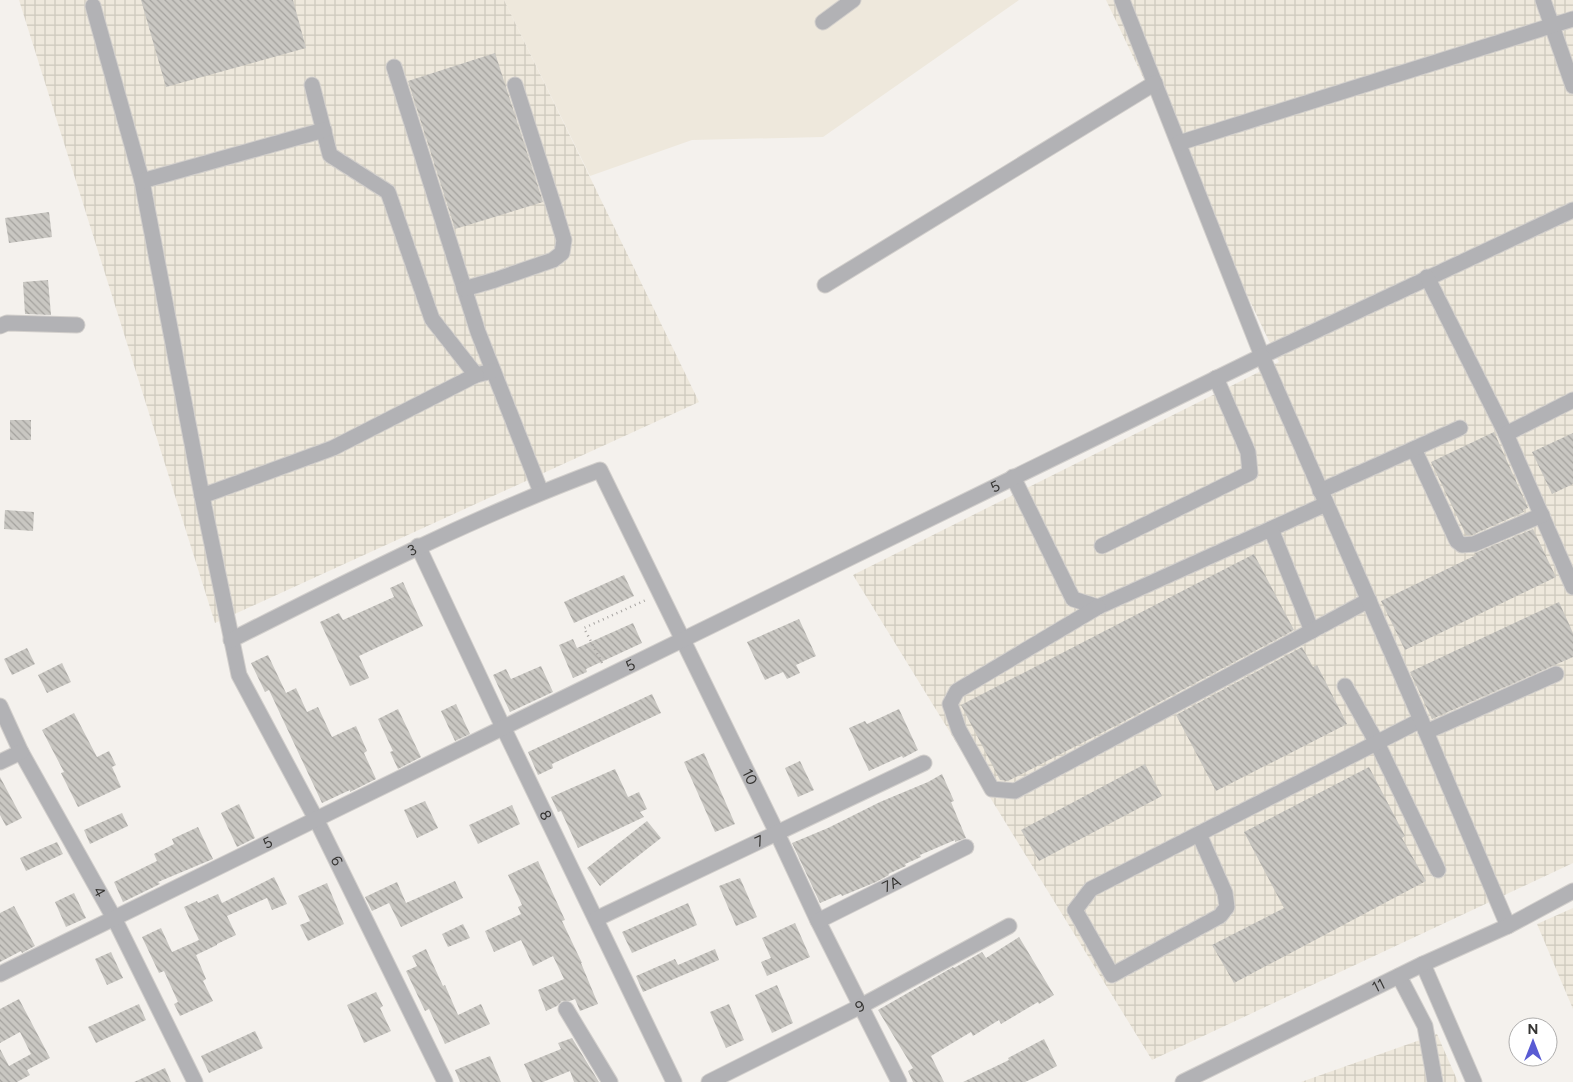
<svg xmlns="http://www.w3.org/2000/svg" width="1573" height="1082" viewBox="0 0 1573 1082" font-family="Figtree,sans-serif">
	<defs>
		<pattern id="industrial-grid" width="8" height="8" patternUnits="userSpaceOnUse" patternTransform="scale(1.25)"><rect width="8" height="8" fill="#eee8dc"/><path d="M0 4h8M4 0v8" fill="none" stroke="#cdc8bd"/></pattern>
		<pattern id="building-back-hatch" width="6" height="6" patternUnits="userSpaceOnUse" patternTransform="scale(1.25)"><rect width="6" height="6" fill="#c9c7c2"/><path d="M-1 5l2 2M0 0l6 6M5-1l2 2" fill="none" stroke="#a4a29e"/></pattern>
	</defs>
	<rect width="100%" height="100%" fill="#f4f1ed"/>
	<path fill="#eee8dc" d="M504,0H1019L823,137L692,140L590,176Z"/>
	<g fill="url(#industrial-grid)">
		<path d="M19,0H504L699,402L215,623Z"/>
		<path d="M1106,0H1573V863L1152,1060L853,575L1279,362Z"/>
		<path d="M1573,908V1009L1537,924Z"/>
		<path d="M1437,1034L1458,1082H1301Z"/>
	</g>
	<g fill="url(#building-back-hatch)">
		<path d="M141,0H293L306,48L166,87Z"/>
		<path d="M495,53L543,202L455,229L408,81Z"/>
		<path d="M49,212L52,237L9,243L5,218Z"/>
		<path d="M48,280L51,315L25,314L23,282Z"/>
		<rect x="10" y="420" width="21" height="20"/>
		<path d="M1494,432L1528,508L1523,510L1524,512L1472,535H1466L1431,462Z"/>
		<path d="M1573,433V484L1552,494L1532,452Z"/>
		<path d="M5,510L34,512L33,531L4,529Z"/>
		<path d="M1533,529L1556,577L1405,650L1381,601L1476,555L1475,553Z"/>
		<path d="M1254,554L1294,630L1119,724L1008,781L1000,780L961,705Z"/>
		<path d="M624,575L634,596L574,623L564,602Z"/>
		<path d="M403,582L423,626L359,656L369,678L350,686L320,622L339,613L343,620L394,597L390,588Z"/>
		<path d="M1559,602L1573,633V657L1432,719L1410,672Z"/>
		<path d="M799,619L816,656L796,665L800,673L787,679L783,672L765,680L747,642Z"/>
		<path d="M633,623L642,643L586,669L587,672L573,678L559,645L573,639L577,648Z"/>
		<path d="M1302,647L1313,667L1317,665L1347,724L1216,791L1176,715Z"/>
		<path d="M27,648L35,664L12,675L4,659Z"/>
		<path d="M268,655L286,693L296,688L307,712L318,707L332,737L356,726L367,751L364,753L376,779L350,792V790L322,803L269,690L265,692L251,663Z"/>
		<path d="M62,663L71,682L47,693L38,675Z"/>
		<path d="M541,666L553,692L510,712L493,675L506,669L511,679Z"/>
		<path d="M652,694L661,713L552,764L553,768L538,775L528,752Z"/>
		<path d="M456,704L470,734L455,741L441,711Z"/>
		<path d="M398,709L421,757L398,769L390,752L393,751L378,719Z"/>
		<path d="M899,709L918,750L903,758L902,756L869,771L849,728L865,721L867,724Z"/>
		<path d="M74,713L97,757L109,751L116,765L112,767L121,787L78,807L61,773L64,772L42,730Z"/>
		<path d="M704,753L735,824L715,832L684,762Z"/>
		<path d="M800,761L814,790L798,797L785,768Z"/>
		<path d="M1145,764L1162,796L1039,861L1021,830Z"/>
		<path d="M1369,767L1405,836L1402,838L1426,881L1234,983L1212,945L1284,908L1244,832Z"/>
		<path d="M615,769L628,797L639,792L647,809L640,812L644,817L578,848L561,811L558,812L551,797Z"/>
		<path d="M942,774L954,801L951,802L966,838L955,842V840L920,855L921,857L905,864L906,866L888,874L889,875L876,882L842,896L841,894L820,903L792,843L828,828L880,802L928,782Z"/>
		<path d="M0,777L22,818L6,826L0,815Z"/>
		<path d="M425,801L438,828L417,838L404,810Z"/>
		<path d="M239,804L255,838L237,847L221,813Z"/>
		<path d="M512,805L520,824L478,844L469,825Z"/>
		<path d="M122,813L128,826L90,844L84,830Z"/>
		<path d="M647,821L661,838L600,886L587,868Z"/>
		<path d="M198,827L213,859L158,882L160,884L123,902L114,882L157,861L154,854L174,844L172,839Z"/>
		<path d="M57,842L63,854L26,871L20,858Z"/>
		<path d="M538,861L565,920L562,921L582,963H581L598,1004L580,1011L575,999L570,1001H562L557,1006L546,1011L538,990L564,979L553,956L533,966L521,940L494,952L485,931L521,914L518,907L522,905L508,875Z"/>
		<path d="M274,877L287,904L272,910L267,898L227,916L236,935L217,944V945L196,955L206,979L203,981L213,1001L180,1016L174,1004L178,1002L164,971L159,973L142,937L161,928L172,952L199,940L184,907L197,901L198,903L218,894L222,903Z"/>
		<path d="M740,878L757,917L736,926L719,886Z"/>
		<path d="M455,881L463,898L401,927L389,903L372,911L365,897L397,882L406,903Z"/>
		<path d="M327,883L344,924L308,941L300,925L310,921L298,896Z"/>
		<path d="M74,893L86,918L66,927L55,902Z"/>
		<path d="M688,903L697,925L632,953L622,932Z"/>
		<path d="M14,906L35,946L22,953L21,951L0,962V913Z"/>
		<path d="M795,923L810,957L767,976L761,962L771,958L762,938Z"/>
		<path d="M463,924L470,938L448,947L442,934Z"/>
		<path d="M1019,937L1054,995L1039,1004L1038,1002L1001,1024L999,1020L973,1036L971,1032L931,1056L944,1082H913L908,1071L913,1068L878,1010L953,967L954,968L982,952L986,958Z"/>
		<path d="M426,949L443,986L445,985L458,1015L481,1004L490,1024L445,1044L429,1009L425,1011L406,971L417,966L412,956Z"/>
		<path d="M715,949L719,960L643,992L636,976L675,959L678,965Z"/>
		<path d="M111,952L123,978L107,985L95,959Z"/>
		<path d="M777,985L793,1023L772,1033L755,995Z"/>
		<path d="M376,992L383,1006L380,1008L391,1031L364,1043L347,1005Z"/>
		<path d="M19,999L50,1058L27,1070L30,1075L17,1082H0V1049L9,1066L31,1054L20,1032L0,1043V1009Z"/>
		<path d="M139,1004L146,1020L96,1043L88,1027Z"/>
		<path d="M729,1004L744,1040L726,1048L710,1012Z"/>
		<path d="M255,1031L263,1048L209,1073L201,1056Z"/>
		<path d="M572,1038L599,1082H574L570,1071L543,1082H532L524,1064L561,1049L558,1043Z"/>
		<path d="M1044,1039L1057,1066L1036,1077L1025,1082H963L1009,1060L1008,1058Z"/>
		<path d="M490,1056L501,1082H460L455,1070Z"/>
		<path d="M165,1068L171,1082H134Z"/>
	</g>
	<g fill="none" stroke-linecap="round" stroke-linejoin="round">
		<g stroke="#d2cfcc" stroke-width="17">
			<g id="minor">
				<path d="M1122,0L1262,356L1573,210"/>
				<path d="M1543,0L1573,86"/>
				<path id="s1" d="M93,6L142,181L202,496L239,675L316,819L445,1082"/>
				<path d="M823,22L853,0"/>
				<path d="M394,67L478,332L541,492"/>
				<path d="M312,85L330,155L388,192L432,319L476,375L493,371"/>
				<path d="M1179,143L1573,19"/>
				<path d="M142,181L324,130"/>
				<path d="M1427,277L1506,434L1573,587"/>
				<path d="M825,285L1155,83"/>
				<path d="M464,289L495,280L553,260L562,253L564,240L555,210L515,85"/>
				<path d="M0,326L7,323L77,325"/>
				<path d="M1506,434L1573,400"/>
				<path d="M1414,449L1457,541L1462,545L1474,544L1542,515"/>
				<path d="M1013,477L1073,599L1098,607L1326,504"/>
				<path d="M1320,491L1460,428"/>
				<path d="M202,496L333,448L476,375"/>
				<path d="M1271,529L1312,631"/>
				<path id="s2" d="M418,546L503,727L674,1082"/>
				<path d="M1102,546L1250,473L1248,452L1216,378"/>
				<path d="M1098,607L957,691L950,704L959,730L992,789L1015,791L1369,600"/>
				<path id="s3" d="M231,640C352,579 473,517 600,470L777,833L818,921L899,1082"/>
				<path d="M1345,686L1377,743L1438,870"/>
				<path id="s4" d="M0,706L21,752L114,918L195,1082"/>
				<path d="M1426,732L1556,674"/>
				<path d="M0,762L21,752"/>
				<path d="M1199,834L1225,893L1227,907L1220,916L1112,975L1075,910L1091,889L1421,720"/>
				<path id="s5" d="M596,919L924,763"/>
				<path id="s6" d="M818,921L966,847"/>
				<path d="M1423,964L1474,1082"/>
				<path id="s7" d="M0,974L1262,356L1421,720L1508,926"/>
				<path d="M1399,976L1425,1026L1435,1082"/>
				<path d="M566,1009L610,1082"/>
				<path id="s8" d="M709,1082L861,1006L1009,926"/>
				<path id="s9" d="M1183,1082L1423,964L1508,926L1573,891"/>
			</g>
		</g>
		<path stroke="#a8a5a2" stroke-width="2.5" stroke-dasharray="1 4" stroke-linecap="butt" d="M602,663L584,628L646,600"/>
		<use href="#minor" stroke="#b2b2b5" stroke-width="15"/>
	</g>
	<g text-anchor="middle" stroke-width="4.5" stroke-linejoin="round" paint-order="stroke">
		<g font-size="15" fill="#363533" stroke="#fff">
			<text dy="5" stroke="none"><textPath href="#s7" startOffset="1108">5</textPath></text>
			<text dy="5" stroke="none"><textPath href="#s3" startOffset="202">3</textPath></text>
			<text dy="5" stroke="none"><textPath href="#s7" startOffset="702">5</textPath></text>
			<text dy="5" stroke="none"><textPath href="#s3" startOffset="748">10</textPath></text>
			<text dy="5" stroke="none"><textPath href="#s2" startOffset="298">8</textPath></text>
			<text dy="5" stroke="none"><textPath href="#s5" startOffset="181">7</textPath></text>
			<text dy="5" stroke="none"><textPath href="#s7" startOffset="298">5</textPath></text>
			<text dy="5" stroke="none"><textPath href="#s1" startOffset="895">6</textPath></text>
			<text dy="5" stroke="none"><textPath href="#s6" startOffset="82">7A</textPath></text>
			<text dy="5" stroke="none"><textPath href="#s4" startOffset="211">4</textPath></text>
			<text dy="5" stroke="none"><textPath href="#s9" startOffset="218">11</textPath></text>
			<text dy="5" stroke="none"><textPath href="#s8" startOffset="169">9</textPath></text>
		</g>
	</g>
	<g transform="translate(1533 1042)"><circle r="24" fill="#ffffff" stroke="#afaead"/>
	<path d="M0-4L9 19L0 12L-9 19Z" fill="#595bd3"/>
	<text y="-8" font-size="14" font-weight="bold" text-anchor="middle" fill="#363533">N</text>
	</g>
</svg>
